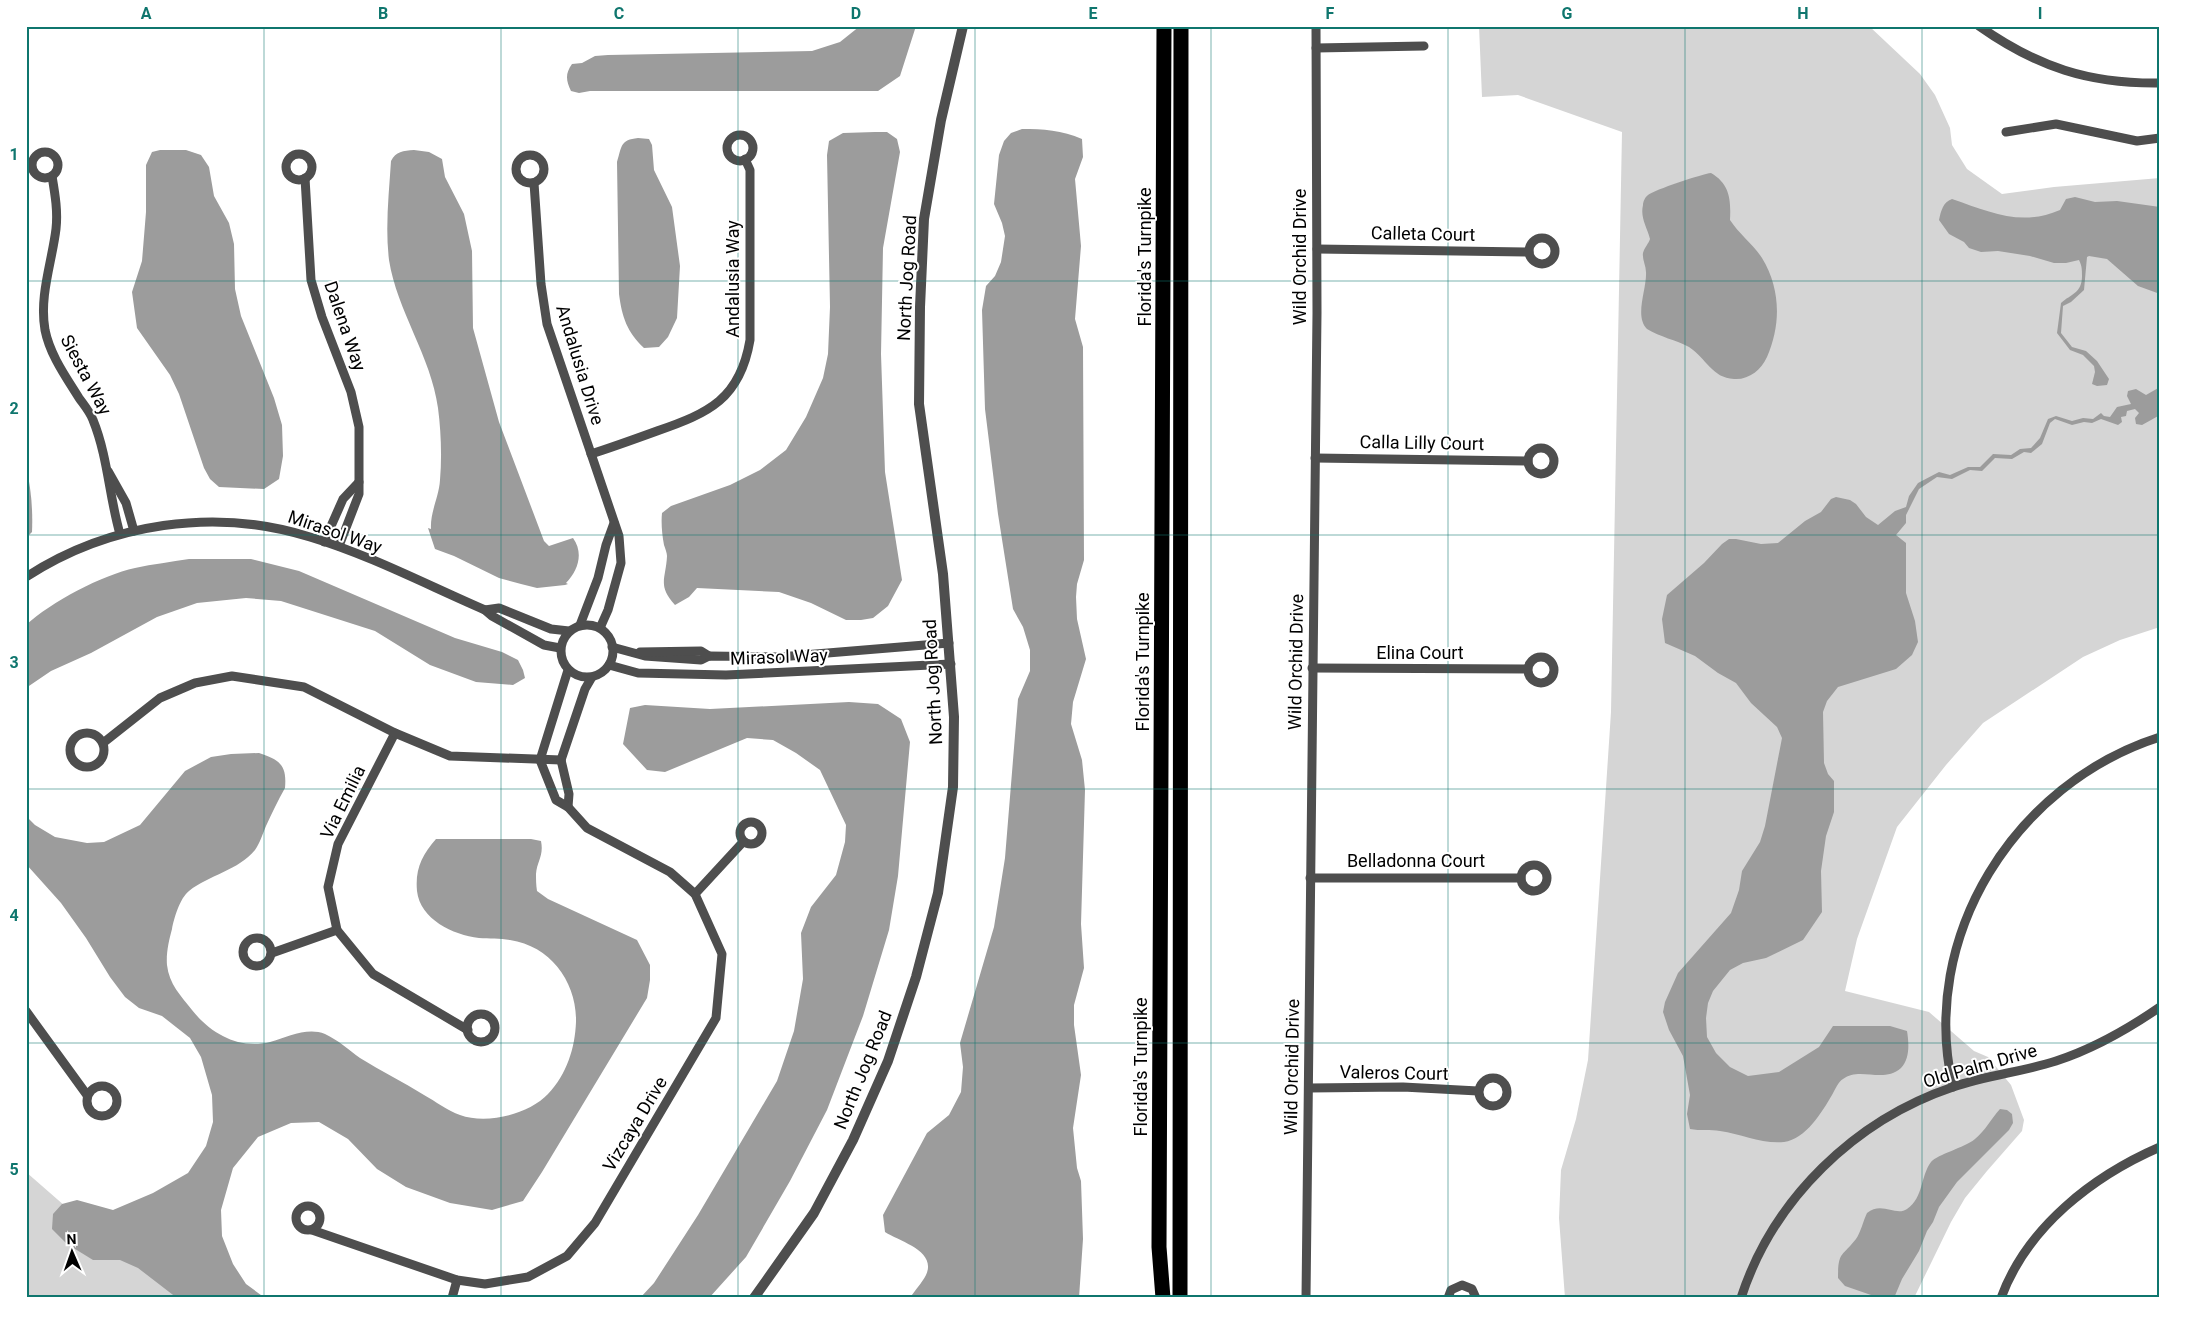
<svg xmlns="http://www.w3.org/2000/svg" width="2186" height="1324" viewBox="0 0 2186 1324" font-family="Roboto,sans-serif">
	<rect width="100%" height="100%" fill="#fff"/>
	<g fill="#d5d5d5">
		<path d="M1479,26H1869L1920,74L1935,95L1950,128L1952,145L1967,169L2002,194L2054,187L2160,178V627L2120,640L2083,657L1983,723L1946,765L1897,827L1857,939L1845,991L1929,1012L1974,1051L1988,1057L2011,1085L2024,1120L2022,1131L1987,1171L1965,1198L1951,1222L1914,1298H1565L1559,1218L1561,1170L1576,1119L1588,1060L1611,712L1622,132L1518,95L1482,97Z"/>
		<path d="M26,1172L81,1220L193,1298H26Z"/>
	</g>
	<g fill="#9c9c9c">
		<path d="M860,26H916L900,76L878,91H590L579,93L571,91C566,80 565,74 572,64L582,63L595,56L608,55L812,51L840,42Z"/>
		<path d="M1022,129C1043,129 1062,130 1082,139L1083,157L1075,179L1081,246L1075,319L1083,347L1084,560L1077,584L1076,597L1077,619L1086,659L1073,702L1071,724L1082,760L1085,790L1081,924L1084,968L1074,1005V1025L1081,1075L1073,1128L1077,1168L1081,1181L1083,1239L1079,1298H910C915,1290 922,1283 926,1275C937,1251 901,1242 885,1232L883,1215L927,1133L949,1115L961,1092L963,1067L960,1043L994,927L1005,858L1018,699L1030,671V650L1023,627L1013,609L998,514L985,409L982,310L986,286L995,276L1001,262L1005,236L1002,223L994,204L999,155L1004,141L1011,133Z"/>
		<path d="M875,132H887L897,139L900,152L883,248L881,354L885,472L902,580L888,606L873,618L861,620H846L811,603L779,592L697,588L689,597L675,605C657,585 666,579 667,556C667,553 665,548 664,545C662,534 661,523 662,513L671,506L730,485L760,470L786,450L806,417L823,378L828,354L830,307L827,155L829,141L843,133Z"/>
		<path d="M638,138L649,139L652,145L654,170L672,207L680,266L677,318L668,337L659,347L644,348C627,332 622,317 619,294L617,162C622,146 620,140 638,138Z"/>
		<path d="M160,150H186L201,155L209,167L214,196L229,223L234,244L235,289L241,316L274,398L282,425L283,456L279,479L264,489L219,487L210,479L204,468L179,394L170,375L137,328L132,292L142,261L146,212V165L152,152Z"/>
		<path d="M414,150L429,152L442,159L445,177L464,214L472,251L473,328L499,422L544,541L549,546L573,538C584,553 578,571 566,583L568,584L565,585L537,588L521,584L499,578L454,556L435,549L428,528L431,529C430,512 439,497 440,480C442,457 441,431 438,408C431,356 397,311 389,260C385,227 389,193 391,161C396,151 403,151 414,150Z"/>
		<path d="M1711,173C1730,184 1731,200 1730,220C1739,234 1753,244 1762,258C1781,289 1781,325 1767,357C1761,370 1749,380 1734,379C1712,378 1706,358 1689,347C1676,340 1660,337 1647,329C1634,316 1647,289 1646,272C1646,266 1642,259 1643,253C1644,248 1649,243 1650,239C1647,227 1640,218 1643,205C1643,202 1645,197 1648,195C1654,190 1702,174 1711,173Z"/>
		<path d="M2075,197L2095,202L2117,201L2160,207V294L2138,286L2107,259L2089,256L2087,257L2084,290L2071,302L2063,306L2061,333L2072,347L2086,351L2097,361L2109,379L2107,385L2097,386L2092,384L2095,372L2094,366L2083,355L2070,350L2057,333L2061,303C2071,294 2082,293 2082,276C2082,270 2082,266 2079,260L2066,263H2054L2030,256L1998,251L1981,252L1969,248L1964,242L1949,234L1939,220C1941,211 1943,202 1952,199C1990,212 2021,227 2060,210L2066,199Z"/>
		<path d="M2160,387V415L2142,425L2136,424L2135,418L2139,413L2135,409L2127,411L2126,416L2121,417L2122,422L2118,425L2101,419L2092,423L2084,422L2072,425L2055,419L2050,423L2042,444L2031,453L2024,452L2012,459L1995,458L1982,471L1970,470L1952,479L1937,477L1919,489L1906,515V523L1896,535L1906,543V593L1915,621L1918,642L1912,655L1896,669L1838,687L1827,701L1823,712L1824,763L1828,774L1834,781V812L1826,836L1821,871L1822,912L1803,940L1766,958L1743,963L1730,970L1713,991L1708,1003L1706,1018L1707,1037L1716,1053L1730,1067L1748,1076L1779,1072L1819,1047L1833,1026H1890L1907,1031C1909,1043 1910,1059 1901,1068C1883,1084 1860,1066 1843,1079C1838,1082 1835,1090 1832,1095C1822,1112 1806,1139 1784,1142C1761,1144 1742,1134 1720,1131C1711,1129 1700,1131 1690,1129L1687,1114L1690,1095L1683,1056L1669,1030L1663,1012L1665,1002L1678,973L1731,913L1739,890L1742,871L1760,842L1765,826L1782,738L1777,727L1751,703L1736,683L1718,673L1695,656L1665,643L1662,619L1667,595L1704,563L1722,544L1729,539H1736L1761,544L1778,543L1805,521L1821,512L1831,499L1836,497L1850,500L1856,504L1866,517L1878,525L1895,511L1906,507L1909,496L1918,483L1939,472L1950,475L1968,467H1980L1993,454L2011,455L2020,449L2031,448L2040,438L2048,419L2056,416L2072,421L2083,418L2093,419L2101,413L2104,416L2110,417L2117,407L2131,404L2127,396L2128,391L2136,389L2146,395Z"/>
		<path d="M26,466C31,488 33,509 32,532L26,538Z"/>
		<path d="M189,559H251L299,571L455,638L502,652L518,660L523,670L525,678L513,685L476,682L430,665L375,631L281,601L246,598L197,603L157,617L91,653L51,671L26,688V625C51,602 102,575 135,568C153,564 171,562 189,559Z"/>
		<path d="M849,702L878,704L901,719L910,742L898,876L889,930L863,1016L827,1110L790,1181L746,1257L709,1298H640L654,1283L698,1215L777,1081L794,1031L803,979L801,933L811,907L836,875L845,842L846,825L820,770L796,753L773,740L747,738L665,772L647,770L623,744L630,708L645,705L710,709Z"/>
		<path d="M259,753C280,760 287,765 285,788C278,800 272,813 266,826C263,833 260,843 255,850C239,870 209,875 189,891C180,898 174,918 172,929C169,940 166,953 167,965C169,984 181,996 192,1010C210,1033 239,1050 270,1042C288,1037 307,1027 325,1034C338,1040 349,1050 360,1058C381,1071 403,1082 424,1095C435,1101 448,1111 460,1115C487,1125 529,1114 548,1094C567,1074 575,1048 576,1022C577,983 551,946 510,940C500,938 489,939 479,938C453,935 420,919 417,891C415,869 422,855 436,839H531L541,841C544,856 537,861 536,874C536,879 536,885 537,891L548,899L637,940L650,965V980L647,998L542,1172L523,1201L492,1210L450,1203L406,1187L377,1169L348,1139L319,1122L291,1123L258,1137L233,1168L221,1210L222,1236L233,1264L246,1284L265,1298H177L138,1268L120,1260H93L67,1244L52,1229L53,1214L62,1204L77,1200L113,1210L153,1193L188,1173L206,1146L213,1122L212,1095L201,1057L190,1038L162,1016L139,1008L125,997L110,977L86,938L61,903L26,864V816L35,825L55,837L87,843L104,842L140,825L185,771L211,757L231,754Z"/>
		<path d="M2000,1109L2007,1110L2012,1114L2013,1123L2009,1130L1957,1182L1939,1207L1933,1222L1927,1231L1919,1251L1902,1279L1894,1298H1874L1871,1295L1845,1286L1838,1278C1838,1251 1842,1257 1856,1239C1861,1232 1863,1221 1867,1213C1882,1201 1896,1217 1907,1209C1924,1197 1920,1177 1931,1162C1938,1154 1964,1148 1975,1139C1985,1131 1991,1119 2000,1109Z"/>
	</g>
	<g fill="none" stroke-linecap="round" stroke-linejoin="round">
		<g stroke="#4e4e4e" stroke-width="9">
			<path d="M1979,26C2037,67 2089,84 2160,83"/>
			<path d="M1316,48L1424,46"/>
			<path d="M2006,132L2056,124L2137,141L2160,138"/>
			<circle cx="740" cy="148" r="13"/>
			<circle cx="45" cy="165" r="13"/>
			<circle cx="299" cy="167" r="13"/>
			<circle cx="530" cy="169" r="14"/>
			<path d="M52,176C55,194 58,211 56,229C52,262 39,296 45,330C50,355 66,377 79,398C84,405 90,412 93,420C108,457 109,496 120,534"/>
			<path d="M305,178L311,280L322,317L351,392L359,427V494L339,546"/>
			<path d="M534,183L541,284L547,324L619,536L621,563L608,610L600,628"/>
			<circle cx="1542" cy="251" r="13"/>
			<path d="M1317,249L1529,252"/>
			<circle cx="1541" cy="461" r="13"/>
			<path d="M591,454C613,447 635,439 657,431C709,413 740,399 750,340V170L745,159"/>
			<path d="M1315,458L1528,461"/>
			<path d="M108,471L126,503L134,531"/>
			<path d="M324,542L343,499L359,482"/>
			<path d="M26,577C109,523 215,507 310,537C370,555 427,585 485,610L492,616L544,645L560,648"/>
			<path d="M485,610L499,608L551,629L569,631"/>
			<circle cx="587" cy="651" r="26"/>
			<path d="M580,625L598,578L606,545L614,523"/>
			<path d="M612,647L645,656L701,660L709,656L779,657L949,643"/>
			<path d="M640,652L701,651L709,656"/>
			<circle cx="1541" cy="670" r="13"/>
			<path d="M609,665L638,673L726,675L951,664"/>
			<path d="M1312,668L1527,669"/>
			<path d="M395,733L338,844L328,887L337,930L373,974L468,1030"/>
			<circle cx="87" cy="750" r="17"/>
			<path d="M103,743L160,698L195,683L232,676L304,687L395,733L450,756L561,760"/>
			<path d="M561,760L585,689L592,677"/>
			<path d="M561,760L569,794L568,807"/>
			<circle cx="751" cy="833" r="11"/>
			<circle cx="1534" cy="878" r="13"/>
			<path d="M1310,878H1521"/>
			<path d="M695,894L743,842"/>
			<circle cx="257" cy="952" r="14"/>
			<path d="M272,953L337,930"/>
			<path d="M26,1011L87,1095"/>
			<circle cx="481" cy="1028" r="14"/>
			<circle cx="1493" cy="1092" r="14"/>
			<circle cx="102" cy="1101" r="15"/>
			<path d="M1953,1087C1918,937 2015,783 2160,737"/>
			<path d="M1309,1088L1403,1087L1478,1091"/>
			<circle cx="308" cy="1218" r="12"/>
			<path d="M312,1230L457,1280L485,1284L528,1277L567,1256L595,1223L716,1018L722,954L695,894L670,872L587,828L568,807L556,800L540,760L568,670"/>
			<path d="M452,1298L457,1280"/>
			<path d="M1306,1298L1317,313L1316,26"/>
			<path d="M1448,1298L1451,1290L1462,1285L1472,1289L1476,1298"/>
			<path d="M1741,1298C1773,1199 1855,1120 1953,1087C1987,1075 2022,1072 2056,1061C2093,1049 2128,1029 2160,1007"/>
			<path d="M2001,1298C2027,1227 2093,1176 2160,1147"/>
		</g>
		<path stroke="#4e4e4e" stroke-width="10" d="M754,1298L814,1213L853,1140L888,1061L916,977L938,893L953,787L954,717L943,574L919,404L920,307L924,219L941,120L963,26"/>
		<g stroke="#000" stroke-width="15">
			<path d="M1163,1298L1159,1247L1164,26"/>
			<path d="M1180,1298L1181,26"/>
		</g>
	</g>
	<path fill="none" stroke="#0f766e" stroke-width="1" stroke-opacity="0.55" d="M264,26V1298M501,26V1298M738,26V1298M975,26V1298M1211,26V1298M1448,26V1298M1685,26V1298M1922,26V1298M26,281H2160M26,535H2160M26,789H2160M26,1043H2160"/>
	<g text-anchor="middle" stroke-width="4" stroke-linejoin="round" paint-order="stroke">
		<g font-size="18" fill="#000" stroke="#fff">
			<text transform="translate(1423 234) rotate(1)" y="6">Calleta Court</text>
			<text transform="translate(1145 257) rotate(-90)" y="6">Florida's Turnpike</text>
			<text transform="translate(1300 257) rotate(-90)" y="6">Wild Orchid Drive</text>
			<text transform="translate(907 278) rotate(-87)" y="6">North Jog Road</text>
			<text transform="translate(733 279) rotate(-90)" y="6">Andalusia Way</text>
			<text transform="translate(345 326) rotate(71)" y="6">Dalena Way</text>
			<text transform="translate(580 365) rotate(73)" y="6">Andalusia Drive</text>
			<text transform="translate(86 375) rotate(62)" y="6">Siesta Way</text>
			<text transform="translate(1422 443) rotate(1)" y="6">Calla Lilly Court</text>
			<text transform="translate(335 532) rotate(19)" y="6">Mirasol Way</text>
			<text x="1420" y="659">Elina Court</text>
			<text transform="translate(779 657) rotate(-2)" y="6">Mirasol Way</text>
			<text transform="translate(1143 662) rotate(-90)" y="6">Florida's Turnpike</text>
			<text transform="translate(1296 662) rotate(-89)" y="6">Wild Orchid Drive</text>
			<text transform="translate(933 682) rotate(-93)" y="6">North Jog Road</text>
			<text transform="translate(343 802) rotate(-64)" y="6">Via Emilia</text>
			<text x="1416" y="867">Belladonna Court</text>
			<text transform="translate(1980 1066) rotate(-16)" y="6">Old Palm Drive</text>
			<text transform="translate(1141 1067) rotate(-90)" y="6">Florida's Turnpike</text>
			<text transform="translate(1292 1067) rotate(-89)" y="6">Wild Orchid Drive</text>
			<text transform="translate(863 1070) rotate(-68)" y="6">North Jog Road</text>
			<text transform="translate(1394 1073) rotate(1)" y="6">Valeros Court</text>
			<text transform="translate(635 1124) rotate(-59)" y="6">Vizcaya Drive</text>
		</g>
	</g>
	<rect width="2186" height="1324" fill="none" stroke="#ffffff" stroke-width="55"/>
	<g transform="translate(72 1252) rotate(358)" stroke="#ffffff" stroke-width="4" paint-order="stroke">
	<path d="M0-4L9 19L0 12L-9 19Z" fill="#000000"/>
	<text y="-8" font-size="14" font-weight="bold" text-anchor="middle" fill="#000000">N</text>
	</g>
	<rect x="28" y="28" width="2130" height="1268" fill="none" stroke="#0f766e" stroke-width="2"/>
	<g font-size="16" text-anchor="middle" font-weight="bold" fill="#0f766e">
		<text x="146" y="19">A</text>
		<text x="383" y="19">B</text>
		<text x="619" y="19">C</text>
		<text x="856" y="19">D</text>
		<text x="1093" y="19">E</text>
		<text x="1330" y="19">F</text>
		<text x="1567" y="19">G</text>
		<text x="1803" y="19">H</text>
		<text x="2040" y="19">I</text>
		<text x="14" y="160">1</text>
		<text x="14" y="414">2</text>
		<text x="14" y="668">3</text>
		<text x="14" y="921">4</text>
		<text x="14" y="1175">5</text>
	</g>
</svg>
